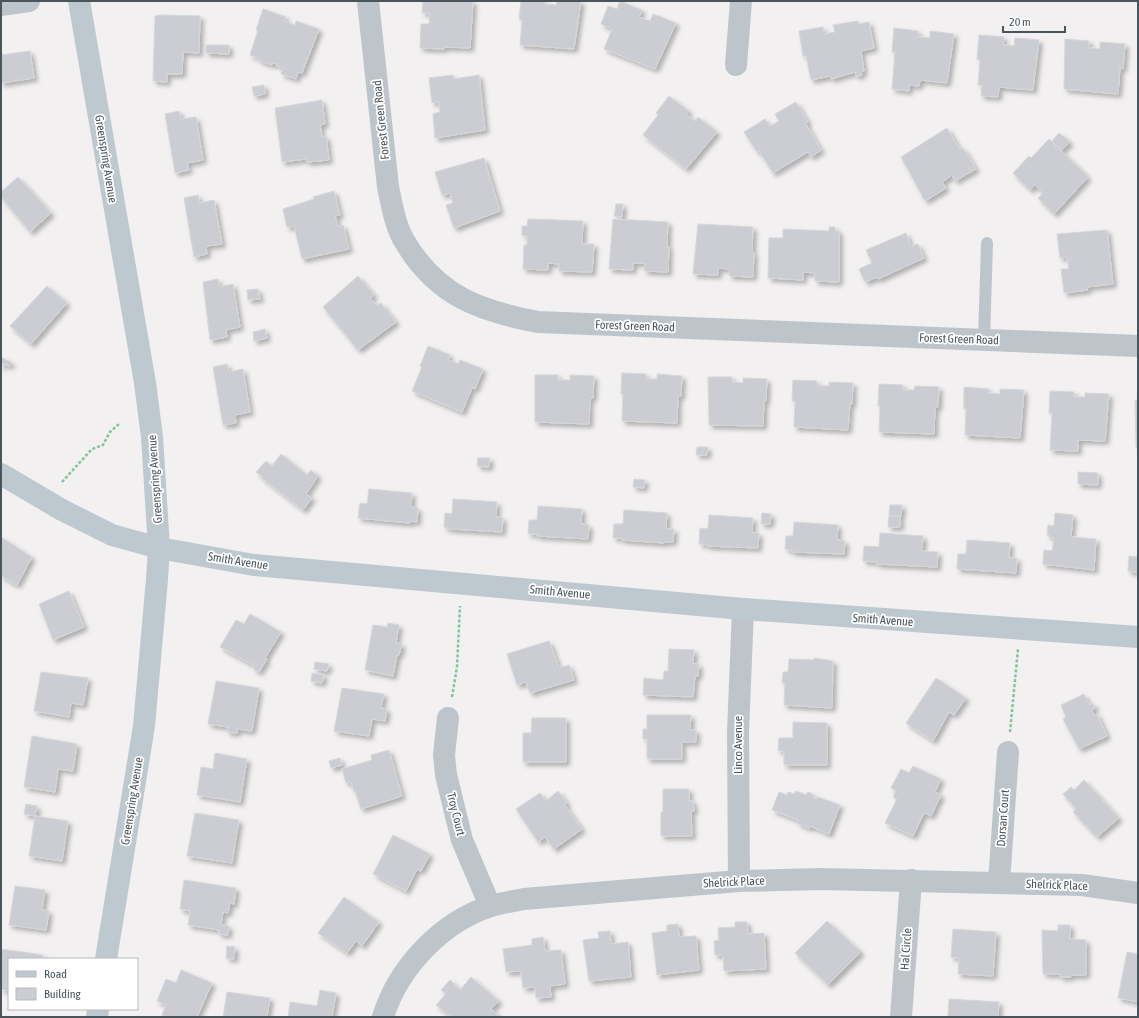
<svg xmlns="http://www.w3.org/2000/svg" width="1139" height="1018" viewBox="0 0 1139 1018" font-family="'Asap Condensed',sans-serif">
	<defs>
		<filter id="shadow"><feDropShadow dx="3.5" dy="3.5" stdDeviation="2" flood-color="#0004"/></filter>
	</defs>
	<rect width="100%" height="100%" fill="#f2f0f0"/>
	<g fill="#cbcdd2" stroke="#d5d7da" filter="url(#shadow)">
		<path d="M423,1H473L470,48L444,47V49L420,48L421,24H429L430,13H422Z"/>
		<path d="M521,1H545V4L556,5L557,1H581L574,49L520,45L522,20L519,19Z"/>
		<path d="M620,1L642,10L639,17L650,21L653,14L676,23L655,69L604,49L612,29L601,24L608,6L617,9Z"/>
		<path d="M263,9L286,17L284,21L295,25L296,21L319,29L302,73L298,72L296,79L281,74L283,68L277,66V64L273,63L272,65L258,60L259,58L250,55L258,30H256Z"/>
		<path d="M160,15L200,16L199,53L183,52L182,74H167V82L153,81L155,16Z"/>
		<path d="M858,21V24L869,22L874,48L861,51L864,71H861L862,75L856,76L855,72L831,79L830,76L811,80L806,56H803L799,31L823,27L824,34L835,32L833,25Z"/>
		<path d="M894,28L918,31V37L930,38V31L954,34L947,83L920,80L919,86L909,85V91L892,89L895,52H892Z"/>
		<path d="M979,35L1004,37L1003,45L1014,46L1015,38L1039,40L1033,90L999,87L998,97L981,96L982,85H978L980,60L977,59Z"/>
		<path d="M1065,39L1089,41V48L1100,49V42L1125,44L1123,69L1120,68L1118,94L1064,89Z"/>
		<path d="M206,45H229V54L206,53Z"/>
		<path d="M30,51L34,78L1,83V55Z"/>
		<path d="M453,75L454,79L479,75L485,130L435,138L433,114L440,112L439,102L432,103L429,78Z"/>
		<path d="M264,85L265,94L254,96L252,87Z"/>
		<path d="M669,96L689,111L686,114L695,121L698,117L717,132L686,169L643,135L658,115L656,113Z"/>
		<path d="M322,100L325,124L320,125L322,137L326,136L329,160L307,162L306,159L282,162L275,108Z"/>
		<path d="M796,102L808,122L806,124L821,150L811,157L808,152L773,173L759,151L757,152L744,132L765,119L770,126L779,121L775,114Z"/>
		<path d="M179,111L181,119L196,117L203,160L187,163L189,170L175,173L165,114Z"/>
		<path d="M947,128L960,150L963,148L976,169L955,181L952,175L942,182L946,188L925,201L901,157Z"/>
		<path d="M1059,133L1070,142L1062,150L1052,141Z"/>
		<path d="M1049,139L1088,177L1054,214L1038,198L1043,193L1035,185L1030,190L1013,173L1029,156L1031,158Z"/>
		<path d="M484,158L500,211L454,228L446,205L453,203L450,193L442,195L435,172Z"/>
		<path d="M18,177L51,213L30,232L1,197V192Z"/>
		<path d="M334,191L340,215L335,216L338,227L343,225L349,249L302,259L294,226L287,227L283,209L314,199L313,197Z"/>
		<path d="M198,195L200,203L214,200L222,244L206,246L207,254L194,257L184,198Z"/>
		<path d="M616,204H623L622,217L614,216Z"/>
		<path d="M528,219L583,221L582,244H594L592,272L559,271V264L548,263V270L523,269L524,245H527V236L522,235V226H527Z"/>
		<path d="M613,219L668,222L667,247H669L668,272L644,271L645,263H633V270L609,269Z"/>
		<path d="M698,224L753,227L752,252L754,253L753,277L729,276L730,269L718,268V275L693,274Z"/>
		<path d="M829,227H835V231H839V282L815,281V273L803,272V280L768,278L769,238H783V229L829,231Z"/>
		<path d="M1107,230L1113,284L1087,287L1088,290L1064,293L1061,269H1069L1067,257L1060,258L1057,234Z"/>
		<path d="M906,233L911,247L918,244L924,258L878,279L877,277L865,282L859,269L872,263L866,250Z"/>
		<path d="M358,276L374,295L370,298L377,306L381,303L396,322L358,350L323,307Z"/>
		<path d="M218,279L219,287L233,284L240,327L226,330L227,337L210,340L203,282Z"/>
		<path d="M47,286L67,303L31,344L10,326Z"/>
		<path d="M258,289L260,299L248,300L247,290Z"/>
		<path d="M265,329L267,338L254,341L253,332Z"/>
		<path d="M428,346L450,355L448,360L458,364L460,360L483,369L475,389L472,388L462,412L412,391L422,367L420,366Z"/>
		<path d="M1,357L12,363L9,366L3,363L1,368Z"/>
		<path d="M227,364L229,372L243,369L250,412L235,415L236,423L223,425L213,367Z"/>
		<path d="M622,373L646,374V379H657V374L682,376L681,396H678L677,423L622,421L623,394H621Z"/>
		<path d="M535,375H558V380H570V375L594,376L593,398H590L589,424L535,422Z"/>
		<path d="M708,377H732V382L743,383V378L767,379L766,401H764L763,426L709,425Z"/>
		<path d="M793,380L817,381V386H829V382L853,383L852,404H850L848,430L794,427L795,401H792Z"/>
		<path d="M879,384L903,385V390H914L915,386L939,387L938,407H935L934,434L879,432L880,406H878Z"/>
		<path d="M964,387L989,389L988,393L1000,394V389L1024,390L1020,438L965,435L966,409H964Z"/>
		<path d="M1050,391L1074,392V397H1085V393L1109,394L1105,441L1078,440V451L1050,450L1052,413H1049Z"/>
		<path d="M1135,400H1138V448L1136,447Z"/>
		<path d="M697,447H708L707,455H696Z"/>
		<path d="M281,454L307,475L311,470L318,476L306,494L312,498L303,510L262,478L263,477L256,472L266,461L272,466Z"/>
		<path d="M478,458H490L489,467L477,466Z"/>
		<path d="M1078,472L1098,473V485L1078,484Z"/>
		<path d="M634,479L645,480L644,488L633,487Z"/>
		<path d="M369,489L412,493L411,507L418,508L417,522L410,521V523L358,518L360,503L367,504Z"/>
		<path d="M453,499L497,502L496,517L503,518L502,532L451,529L444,527L445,513L452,514Z"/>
		<path d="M890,505H902L901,516L889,515Z"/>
		<path d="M538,506L582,509L581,524L589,525L588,539L537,536V534H528L529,520H537Z"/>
		<path d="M624,510L667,513L666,529H674L673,542H665L664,543L622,540V538H613L614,524H623Z"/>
		<path d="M762,513L771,514L770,524H761Z"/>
		<path d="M1055,513L1073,515L1071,537L1096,539L1094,570L1043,564L1044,550L1052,551L1054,538L1049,537V535H1047L1048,525L1054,526Z"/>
		<path d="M709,515L753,518L752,533H759L758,548L707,546V544H699L700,528L708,529Z"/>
		<path d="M889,516L900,517V527H888Z"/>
		<path d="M794,522L838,525L837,540L845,541L844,554L792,552V550L785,549L786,536H793Z"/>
		<path d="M880,533L923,536L922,551L938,552L937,567L877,564V562L863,561L864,546L879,547Z"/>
		<path d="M1,537L32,557L17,585L1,576Z"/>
		<path d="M967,540L1010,543L1009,558H1017L1016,573L957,569L958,554H966Z"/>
		<path d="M1138,552V572L1128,571L1129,556L1138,557Z"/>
		<path d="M69,591L84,627L53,640L39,604Z"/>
		<path d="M250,614L281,632L265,658L267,659L259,672L253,669L255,666L220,647L236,620L244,624Z"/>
		<path d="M388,623L399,625L396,643L402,644L399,655H397L393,676L365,670L373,625L387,627Z"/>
		<path d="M549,641L559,668L569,665L574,680L530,693L526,682L517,685L507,654Z"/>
		<path d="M669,649L694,650L693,664H699L698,676H695L693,697L643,695L644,678L663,680L664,671H668Z"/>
		<path d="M814,658L833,661L832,708L784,705L785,683H782L783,672H788L789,659L814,660Z"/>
		<path d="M315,662L329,664L327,671L314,669Z"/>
		<path d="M41,672L88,678L83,705L71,703L69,717L34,711Z"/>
		<path d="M312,673L324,675L322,683L311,681Z"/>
		<path d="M936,678L966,698L954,715L949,712L933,741L906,723Z"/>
		<path d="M216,681L259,688L252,731L237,729V733L227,732L228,727L208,724Z"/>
		<path d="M342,688L384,694L381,708L387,709L385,721L372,719L369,736L334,731Z"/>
		<path d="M1084,694L1089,705L1093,703L1095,708L1092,710L1094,716L1097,714L1107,736L1079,749L1063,719L1066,717L1061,705Z"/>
		<path d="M647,715H691L690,730H696V742H682V759H647V739H643V729H647Z"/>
		<path d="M532,718H566V762H523V733H531Z"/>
		<path d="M793,722L827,723V765H784V751H778L779,738H793Z"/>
		<path d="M32,736L77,744L73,771L58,769L55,792L24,787Z"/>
		<path d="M389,750L402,796L361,809L355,791L354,792L351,782L346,783L342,769L372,760L371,755Z"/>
		<path d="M215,753L247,759L240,802L197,795L201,767L213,769Z"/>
		<path d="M340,758L342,765L331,768L329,761Z"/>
		<path d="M913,766L941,779L935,792L941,795L931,816L924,813L913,836L885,823L897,799L893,797L896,791L891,788L901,769L909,773Z"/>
		<path d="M1084,780L1119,818L1097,837L1073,812L1076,809L1063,794L1071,787L1074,790Z"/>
		<path d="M663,789H689V801H693L694,811H691L692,836H661V812H663Z"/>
		<path d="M558,791L567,803L565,805L582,829L554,849L545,837L538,842L516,809L540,793L546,801Z"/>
		<path d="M796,791L806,795L808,792L813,794L812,797L817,799L818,797L840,805L829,834L810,826L809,828L797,823L798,820L772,810L779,792L787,795L788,792L794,794Z"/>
		<path d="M26,804L37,806L35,816L24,814Z"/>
		<path d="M195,813L239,820L232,863L187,856Z"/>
		<path d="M35,816L68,821L62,861L29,856Z"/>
		<path d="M393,835L430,854L421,871L417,869L406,891L373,874Z"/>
		<path d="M184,880L236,888L234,904L230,903L228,913L223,912L221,925L229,926L228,935L219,934V930L188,925L190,911L180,909Z"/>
		<path d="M15,886L45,890L42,910L49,911L46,930L9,925Z"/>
		<path d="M344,897L379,922L362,946L356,941L347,953L318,933Z"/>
		<path d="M827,921L861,952L828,985L795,953Z"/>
		<path d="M735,922H747L748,934L764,933L766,969L724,971L723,955H715L714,941L719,940L718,928L735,927Z"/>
		<path d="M678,924L679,937L696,936L699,970L657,975L652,933L667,931V925Z"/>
		<path d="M1058,925H1070V939L1086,940V975H1071V977H1060V974H1043L1042,930L1058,931Z"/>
		<path d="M953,929L996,932L993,976L958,974L959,958L951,957Z"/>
		<path d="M610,931L611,944L628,942L631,977L589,981L583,940L599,938L598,932Z"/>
		<path d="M543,937L545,951L561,950L565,984L550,986L551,997L536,998L535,987L523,988L521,971L506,972L503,949L532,945V939Z"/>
		<path d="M227,946L235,947L234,959L226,958Z"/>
		<path d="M1,949L43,955L42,959H9V991L1,989Z"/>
		<path d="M1127,952L1138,954V1002L1118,998Z"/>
		<path d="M181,970L212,983L197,1017H166L162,1015L166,1005L157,1001L166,979L176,983Z"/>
		<path d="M471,977L499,1001L491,1009L500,1017H453L436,1005L446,994L441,990L450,980L460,990Z"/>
		<path d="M320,990L336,993L332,1017H288L290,1002L317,1006Z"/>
		<path d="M227,992L270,998L267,1017H223Z"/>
		<path d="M949,999L999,1002L998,1017H948Z"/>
	</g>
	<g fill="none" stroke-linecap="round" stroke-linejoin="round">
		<g stroke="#80c49c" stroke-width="2.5" stroke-dasharray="3 2" stroke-linecap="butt">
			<path d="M62,482L92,449L103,445L110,432L119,424"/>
			<path d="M452,697L457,667L460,606"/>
			<path d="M1010,732L1018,649"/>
		</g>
		<path stroke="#bdc5cb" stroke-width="12" d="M984,340L987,243"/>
		<g stroke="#bdc5cb" stroke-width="22">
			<path d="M368,1L388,187C392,205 395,226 405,242C437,296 480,311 538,322L1138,346"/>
			<path d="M1,5L29,1"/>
			<path d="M736,65L741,1"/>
			<path d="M448,718L444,755L446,775L462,840L490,906"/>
			<path d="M739,881L738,732L743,609"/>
			<path d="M999,883L1008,752"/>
			<path d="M383,1017C398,968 441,922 491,906C501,903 513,901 524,899L739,881L821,879L1082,885L1138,893"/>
			<path d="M901,1017L911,880"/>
		</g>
		<g stroke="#bec8cf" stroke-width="22">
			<path d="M79,1L145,383L152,437L159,548L157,579L144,726L106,959"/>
			<path d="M1,474L62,510L112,535L159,548L254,565L743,609L1138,637"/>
			<path d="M97,1017L98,1009"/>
		</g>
	</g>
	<g text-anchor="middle" stroke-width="3.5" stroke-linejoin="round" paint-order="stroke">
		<g font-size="12" fill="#4a545b" stroke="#fff">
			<text transform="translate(381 120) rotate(-96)" y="4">Forest Green Road</text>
			<text transform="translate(106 159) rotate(81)" y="4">Greenspring Avenue</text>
			<text transform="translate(635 326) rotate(2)" y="4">Forest Green Road</text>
			<text transform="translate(959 339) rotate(2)" y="4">Forest Green Road</text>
			<text transform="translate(155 479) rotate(-94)" y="4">Greenspring Avenue</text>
			<text transform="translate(238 561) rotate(9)" y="4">Smith Avenue</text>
			<text transform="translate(560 592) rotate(5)" y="4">Smith Avenue</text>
			<text transform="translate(883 620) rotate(4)" y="4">Smith Avenue</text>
			<text transform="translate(738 745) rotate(-90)" y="4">Linco Avenue</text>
			<text transform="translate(132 801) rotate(-81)" y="4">Greenspring Avenue</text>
			<text transform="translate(456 814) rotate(76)" y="4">Troy Court</text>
			<text transform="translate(1003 818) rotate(-86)" y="4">Dorsan Court</text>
			<text transform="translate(734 882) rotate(-3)" y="4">Shelrick Place</text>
			<text transform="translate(1057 885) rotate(2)" y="4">Shelrick Place</text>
			<text transform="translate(906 949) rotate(-86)" y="4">Hal Circle</text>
		</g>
	</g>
	<rect width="1139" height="1018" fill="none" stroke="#4a545b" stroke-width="4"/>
	<rect x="8" y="958" width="130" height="52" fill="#ffffff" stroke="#b7bbbd"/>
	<rect x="16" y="971" width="20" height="6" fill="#bec8cf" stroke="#b7bbbd"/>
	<text x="44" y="978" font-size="12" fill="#4a545b">Road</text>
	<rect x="16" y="988" width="20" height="12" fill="#cbcdd2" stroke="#b7bbbd"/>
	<text x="44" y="998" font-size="12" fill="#4a545b">Building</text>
	<path d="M1003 26v6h62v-6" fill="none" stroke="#4a545b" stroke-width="2"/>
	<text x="1009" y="26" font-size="12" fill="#4a545b" stroke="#ffffff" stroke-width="3" paint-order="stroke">20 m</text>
</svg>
